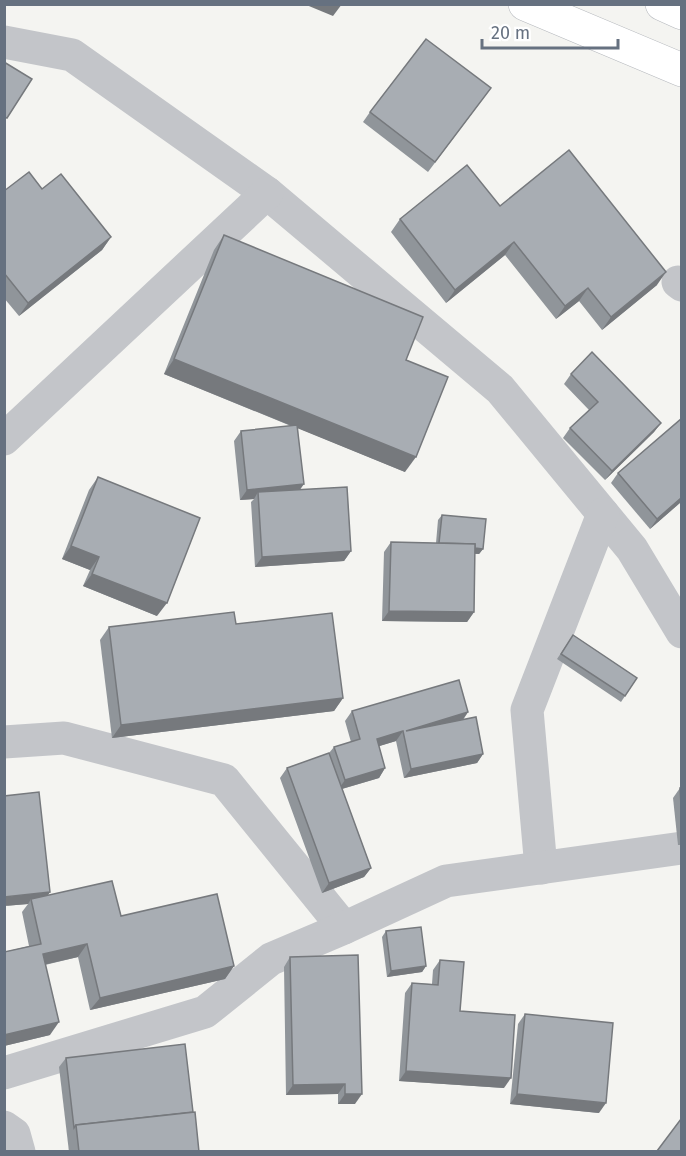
<svg xmlns="http://www.w3.org/2000/svg" width="686" height="1156" viewBox="0 0 686 1156" font-family="'Fira Sans',sans-serif">
	<rect width="100%" height="100%" fill="#f4f4f1"/>
	<g fill="none" stroke-linecap="round" stroke-linejoin="round">
		<g stroke="#b5b8bd" stroke-width="34">
			<g id="secondary">
				<path d="M525,4L682,70"/>
				<path d="M662,4L682,13"/>
			</g>
		</g>
		<g stroke="#c3c5c9" stroke-width="33">
			<path d="M4,42L72,55L267,193L500,389L632,549L682,632"/>
			<path d="M678,282L682,285"/>
			<path d="M4,439L267,193"/>
			<path d="M4,742L64,738L224,780L344,928"/>
			<path d="M541,868L527,710L603,514"/>
			<path d="M4,1073L205,1012L271,959L344,928L446,881L682,848"/>
			<path d="M4,1127L14,1134L19,1152"/>
		</g>
		<use href="#secondary" stroke="#fff" stroke-width="33"/>
	</g>
	<g fill="#90959a">
		<path d="M491,88L428,172L363,122L370,112Z"/>
		<path d="M42,189L111,237L102,250L19,316L4,298V191Z"/>
		<path d="M500,206L657,285L602,330L579,301L556,319L505,255L446,303L391,232L400,219Z"/>
		<path d="M224,235L406,360L405,472L298,428L300,490L351,551L344,561L255,567L251,502L254,499L240,500L234,441L241,431L291,426L164,374L214,250Z"/>
		<path d="M571,374L661,423L654,432L605,480L563,438L570,428L589,410L564,384Z"/>
		<path d="M681,419V502L650,529L611,483L618,473Z"/>
		<path d="M98,477L157,616L83,586L90,570L62,559L89,490Z"/>
		<path d="M442,515L483,549L479,554H475L474,612L467,622L382,621L384,552L391,542L436,543L438,520Z"/>
		<path d="M236,624L343,698L334,711L112,738L100,640L109,627Z"/>
		<path d="M573,635L637,678L621,702L557,659Z"/>
		<path d="M352,711L468,712L463,720L483,754L477,763L404,778L396,741L379,746L385,768L379,778L342,789L371,868L364,877L322,893L280,778L287,768L329,753L334,747L351,742L345,721Z"/>
		<path d="M680,788H681V845H678L673,798Z"/>
		<path d="M48,895L121,916L234,966L225,979L90,1010L78,957L45,965L50,1035L4,1046V952L29,946L22,912L28,904L4,906Z"/>
		<path d="M386,931L426,966L422,972L387,977L382,937Z"/>
		<path d="M290,957L355,1104H338V1094L286,1095L284,967Z"/>
		<path d="M440,960L460,1011L504,1088L399,1081L405,993L412,983L432,984L433,970Z"/>
		<path d="M525,1014L599,1113L510,1104L518,1024Z"/>
		<path d="M66,1058L193,1112L199,1152H69L59,1067Z"/>
	</g>
	<g fill="#76797d">
		<path d="M304,4H342L333,16Z"/>
		<path d="M111,237L102,250L19,316L28,303Z"/>
		<path d="M514,242L505,255L446,303L455,290Z"/>
		<path d="M666,272L657,285L602,330L611,317Z"/>
		<path d="M588,288L579,301L556,319L565,306Z"/>
		<path d="M174,359L416,457L405,472L164,374Z"/>
		<path d="M661,423L654,432L605,480L612,471Z"/>
		<path d="M304,484L297,494L258,492L254,499L240,500L247,490Z"/>
		<path d="M681,498V502L650,529L657,519Z"/>
		<path d="M439,544L483,549L479,554L435,550Z"/>
		<path d="M71,546L99,557L90,570L62,559Z"/>
		<path d="M351,551L344,561L255,567L262,557Z"/>
		<path d="M92,574L167,603L157,616L83,586Z"/>
		<path d="M389,611L474,612L467,622L382,621Z"/>
		<path d="M343,698L334,711L112,738L121,725Z"/>
		<path d="M468,712L461,722L406,731Z"/>
		<path d="M403,731L396,741L370,749L377,739Z"/>
		<path d="M483,754L477,763L404,778L411,769Z"/>
		<path d="M385,768L379,778L338,790L345,780Z"/>
		<path d="M371,868L364,877L322,893L329,883Z"/>
		<path d="M50,892L44,902L31,899L28,904L4,906V897Z"/>
		<path d="M87,944L78,957L34,967L43,954Z"/>
		<path d="M234,966L225,979L90,1010L100,998Z"/>
		<path d="M426,966L422,972L387,977L391,971Z"/>
		<path d="M59,1022L50,1035L4,1046V1035Z"/>
		<path d="M406,1071L511,1078L504,1088L399,1081Z"/>
		<path d="M345,1084L338,1094L286,1095L293,1085Z"/>
		<path d="M345,1094H362L355,1104H338Z"/>
		<path d="M517,1094L606,1103L599,1113L510,1104Z"/>
	</g>
	<g fill="#a8adb3" stroke="#76797d" stroke-width="1.5">
		<path d="M426,39L491,88L435,162L370,112Z"/>
		<path d="M4,62L32,79L7,118L4,117Z"/>
		<path d="M569,150L666,272L611,317L588,288L565,306L514,242L455,290L400,219L467,165L500,206Z"/>
		<path d="M29,172L42,189L61,174L111,237L28,303L4,273V191Z"/>
		<path d="M224,235L423,317L406,360L448,377L416,457L174,359Z"/>
		<path d="M592,352L661,423L612,471L570,428L598,402L571,374Z"/>
		<path d="M681,419V498L657,519L618,473Z"/>
		<path d="M297,425L304,484L247,490L241,431Z"/>
		<path d="M98,477L200,518L167,603L92,574L99,557L71,546Z"/>
		<path d="M347,487L351,551L262,557L258,492Z"/>
		<path d="M442,515L486,519L483,549L475,548V544L439,543Z"/>
		<path d="M391,542L475,544L474,612L389,611Z"/>
		<path d="M234,612L236,624L332,613L343,698L121,725L109,627Z"/>
		<path d="M573,635L637,678L625,696L561,654Z"/>
		<path d="M459,680L468,712L406,731L476,717L483,754L411,769L403,731L377,739L385,768L345,780L334,747L360,739L352,711Z"/>
		<path d="M329,753L371,868L329,883L287,768Z"/>
		<path d="M680,788H681V806Z"/>
		<path d="M39,792L50,892L4,897V796Z"/>
		<path d="M112,881L121,916L217,894L234,966L100,998L87,944L43,954L59,1022L4,1035V952L41,944L31,899Z"/>
		<path d="M421,927L426,966L391,971L386,931Z"/>
		<path d="M358,955L362,1094H345V1084L293,1085L290,957Z"/>
		<path d="M440,960L464,962L460,1011L515,1015L511,1078L406,1071L412,983L438,985Z"/>
		<path d="M525,1014L613,1023L606,1103L517,1094Z"/>
		<path d="M185,1044L193,1112L76,1125L74,1128L66,1058Z"/>
		<path d="M195,1112L199,1152H79L76,1125Z"/>
		<path d="M681,1119V1152H658L657,1151Z"/>
	</g>
	<rect width="686" height="1156" fill="none" stroke="#667180" stroke-width="12"/>
	<path d="M482 39v9h136v-9" fill="none" stroke="#667180" stroke-width="3"/>
	<text x="491" y="39" font-size="18" fill="#667180" stroke="#ffffff" stroke-width="4.5" paint-order="stroke">20 m</text>
</svg>
